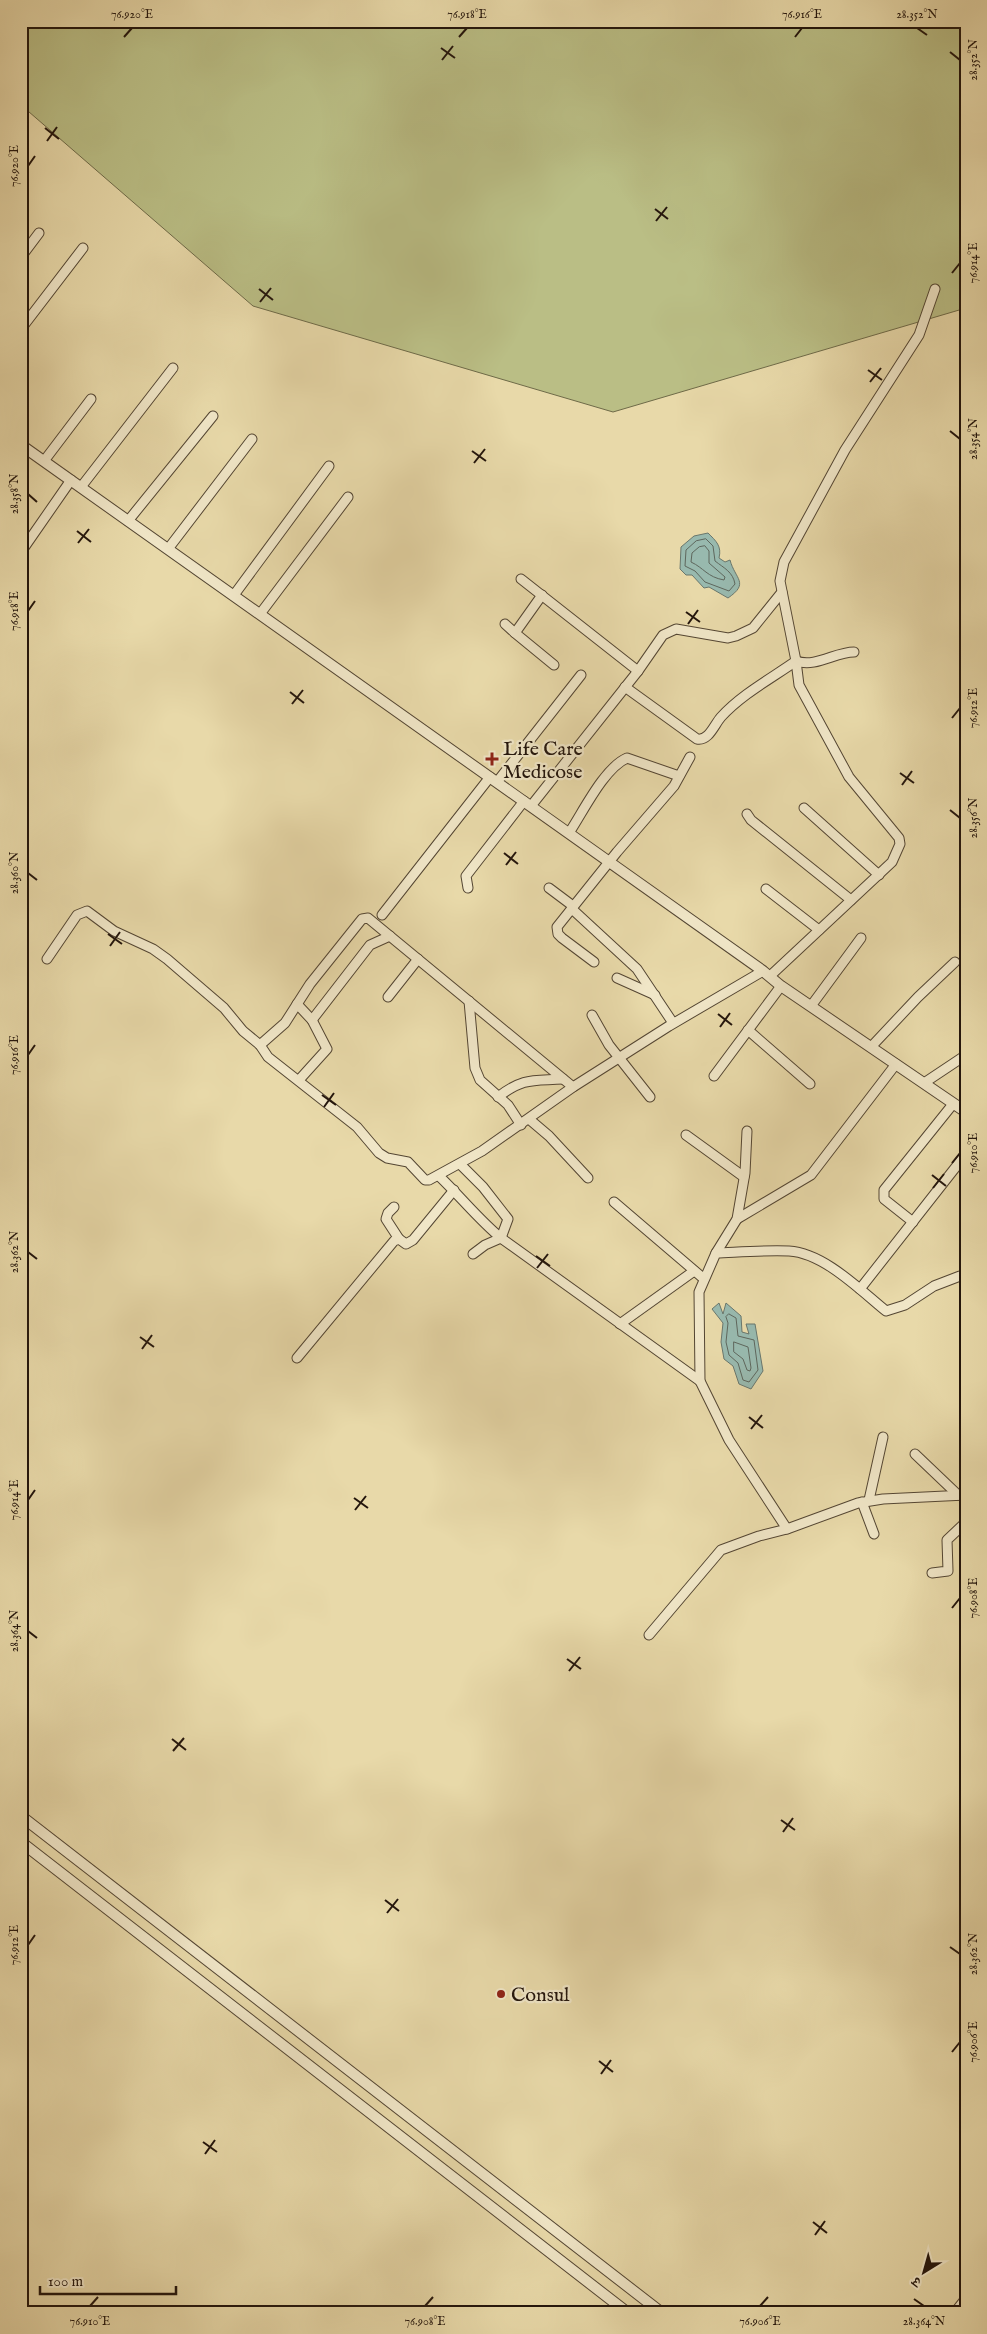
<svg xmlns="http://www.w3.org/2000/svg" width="987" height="2334" viewBox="0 0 987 2334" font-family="'IM FELL English','Noto Serif Devanagari',serif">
	<rect width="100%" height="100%" fill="#e8d9a9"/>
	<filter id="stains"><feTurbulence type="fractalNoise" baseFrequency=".004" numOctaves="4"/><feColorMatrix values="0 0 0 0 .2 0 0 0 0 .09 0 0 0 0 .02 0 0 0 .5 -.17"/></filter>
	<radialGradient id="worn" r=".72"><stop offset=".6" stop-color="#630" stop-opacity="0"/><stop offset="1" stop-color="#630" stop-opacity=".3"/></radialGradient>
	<path fill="#babe85" stroke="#6e6a48" d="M21,21H966V308L613,412L253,306L21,105Z"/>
	<g fill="#98b9ae" stroke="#69776d">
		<path d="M708,533C716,541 722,546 719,558L725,562L730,560C735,579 750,583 728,598L709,587L704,588L692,575H686L680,569L681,547L694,536Z"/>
		<path d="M719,1303L723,1314L726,1303L741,1316L742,1332L749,1334L746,1324H755L763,1371L751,1389L739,1384L733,1366L724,1359L721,1342L723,1323L712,1309Z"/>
	</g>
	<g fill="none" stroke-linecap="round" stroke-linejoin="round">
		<g stroke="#5e675d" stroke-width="1">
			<path d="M706,539L713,546L715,561C724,568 733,572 735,584L729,591L705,582L695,571L685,566L686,550L696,541Z"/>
			<path d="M705,546L709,551V563L725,577L724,580C707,577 704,568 691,562L692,553L699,547Z"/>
			<path d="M729,1314L736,1318L738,1336L754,1340L758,1370L749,1382L743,1380L738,1363L729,1355L726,1342L728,1323L726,1317Z"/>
			<path d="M734,1342L748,1347L751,1368L750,1371L747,1370L743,1359L734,1352Z"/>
		</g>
		<g stroke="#544633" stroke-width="11">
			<g id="minor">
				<path d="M21,257L39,233"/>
				<path d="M21,329L83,248"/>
				<path d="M44,461L91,399"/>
				<path d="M81,487L173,368"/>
				<path d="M128,521L213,416"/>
				<path d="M168,549L252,439"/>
				<path d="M21,552L71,480"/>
				<path d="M521,579L638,671"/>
				<path d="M234,595L329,466"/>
				<path d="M542,595L515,633L554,665"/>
				<path d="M260,614L348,497"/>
				<path d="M505,624L515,633"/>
				<path d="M625,687L697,739C709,741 714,725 721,717C742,694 772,678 796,661C816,668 835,652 854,652"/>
				<path d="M497,782L581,675"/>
				<path d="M531,806L638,671L663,635L676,629L728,638L736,636L753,628L782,592"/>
				<path d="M804,808L879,875"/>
				<path d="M747,814L751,820L851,900"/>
				<path d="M569,833C583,812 604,768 627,758L679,776"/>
				<path d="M468,888L466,876L524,801"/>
				<path d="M549,888L573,906"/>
				<path d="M766,889L819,930"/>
				<path d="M572,909L637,969L673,1023"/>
				<path d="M382,915L490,777"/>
				<path d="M47,959L77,915L87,911L114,931L153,949L167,959L224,1008L243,1031L260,1045L268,1057L357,1127L379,1153L387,1158L408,1162L425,1180H429L482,1151L573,1087L669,1026L763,971"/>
				<path d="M594,962L562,938L558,934L557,927L617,852L674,786L690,757"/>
				<path d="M770,976L892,862L900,844L899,838L849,777L799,685L796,661L780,581L784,562L845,450L919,335L935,289"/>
				<path d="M617,978L655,995"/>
				<path d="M388,997L418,959"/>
				<path d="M469,1001L475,1068L480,1080L508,1105L521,1125"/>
				<path d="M297,1004L312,1020L327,1049L299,1080"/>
				<path d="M811,1006L861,938"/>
				<path d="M592,1015L609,1045L650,1097"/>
				<path d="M312,1020L370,945L390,936"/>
				<path d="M748,1030L810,1084"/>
				<path d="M260,1045L285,1023L310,984L362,919L368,918L573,1087"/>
				<path d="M871,1047L918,997L955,962"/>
				<path d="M714,1076L781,986"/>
				<path d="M924,1083L966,1055"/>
				<path d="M498,1097C524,1077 533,1081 563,1079"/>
				<path d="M529,1119L549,1136L588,1178"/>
				<path d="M686,1135L744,1177"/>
				<path d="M439,1176C460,1196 479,1220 501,1238L508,1219L483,1187L460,1164"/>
				<path d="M614,1202L703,1278"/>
				<path d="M394,1207L388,1213L386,1219L399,1239"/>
				<path d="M737,1219L811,1175L896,1064"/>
				<path d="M913,1222L884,1199V1190L953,1104"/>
				<path d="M716,1253L737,1219L745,1173L747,1131"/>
				<path d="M473,1254L485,1245L501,1238L700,1381"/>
				<path d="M860,1289L966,1154"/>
				<path d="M620,1324L694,1271"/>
				<path d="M297,1358L394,1241L399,1239L406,1244L413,1240L454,1190"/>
				<path d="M915,1454L958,1495"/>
				<path d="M869,1500L883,1437"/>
				<path d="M862,1502L874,1534"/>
				<path d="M787,1529L729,1440L700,1381L699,1292L716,1253C740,1252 765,1250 789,1251C824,1253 860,1290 886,1311L905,1305L934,1286L960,1276L966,1280"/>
				<path d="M932,1573L948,1571L947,1540L966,1522"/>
				<path d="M649,1635L721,1550L759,1536L787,1529L858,1503L883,1499L966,1495"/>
			</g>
		</g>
		<g stroke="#544633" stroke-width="12">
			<g id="tertiary">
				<path d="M21,445L763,971L781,986L966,1112"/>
				<path d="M21,1816L662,2313"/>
				<path d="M21,1842L628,2313"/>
				<path d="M955,2313L966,2299"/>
			</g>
		</g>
		<use href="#minor" stroke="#f0e6c7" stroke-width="9"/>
		<use href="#tertiary" stroke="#f0e6c7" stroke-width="10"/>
	</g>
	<path fill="none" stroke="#23150c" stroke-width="2" d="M917,28L927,35M124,37L132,28M459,37L467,28M795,37L802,28M441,48L455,58M950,52L960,60M442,60L453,46M45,128L59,139M47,141L57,127M28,166L35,156M655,209L668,219M656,221L667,207M952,273L960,263M259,289L273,300M260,302L271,288M868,370L882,380M870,382L881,368M950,431L960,439M472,451L486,461M474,463L485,449M28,494L37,502M77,531L91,542M78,543L89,529M28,611L35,601M686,612L700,622M688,624L698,610M290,692L304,703M292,704L303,690M952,718L960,708M900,773L914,783M902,785L912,771M950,810L960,818M504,853L518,864M506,865L516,852M28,873L37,880M108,934L122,944M110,946L120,932M718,1014L732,1025M720,1027L730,1013M28,1055L35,1045M322,1095L336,1105M324,1107L334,1093M952,1163L960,1153M932,1175L946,1186M933,1188L944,1174M28,1252L37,1259M536,1256L550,1266M537,1268L548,1254M140,1337L154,1347M142,1349L152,1335M749,1417L763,1428M751,1429L762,1415M354,1498L368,1508M28,1500L35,1490M355,1510L366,1496M952,1608L960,1598M28,1631L37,1638M567,1659L581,1669M569,1671L580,1657M172,1739L186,1750M173,1751L184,1738M781,1820L795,1830M783,1832L793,1818M385,1900L399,1911M387,1913L398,1899M28,1945L35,1935M950,1947L960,1954M952,2052L960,2042M599,2061L613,2072M601,2074L611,2060M203,2142L217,2152M205,2154L215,2140M813,2222L827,2233M815,2235L825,2221M914,2299L924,2306M90,2306L98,2297M425,2306L433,2297M760,2306L768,2297"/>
	<g fill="#8f2418" stroke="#f0e6c7" stroke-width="2">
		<path d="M489.5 751.5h5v5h5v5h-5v5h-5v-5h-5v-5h5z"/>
		<circle cx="501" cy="1994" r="5"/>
	</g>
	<g text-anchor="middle" stroke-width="4.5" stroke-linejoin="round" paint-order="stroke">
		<g font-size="20" fill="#23150c" stroke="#f0e6c7" text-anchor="start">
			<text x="503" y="755">Life Care<tspan x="503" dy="23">Medicose</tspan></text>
			<text x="511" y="2001">Consul</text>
		</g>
	</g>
	<rect width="987" height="2334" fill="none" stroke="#e8d9a9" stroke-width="55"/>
	<g transform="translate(924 2272) rotate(217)" stroke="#f0e6c7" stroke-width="4" paint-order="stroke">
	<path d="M0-4L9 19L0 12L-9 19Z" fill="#23150c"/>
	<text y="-8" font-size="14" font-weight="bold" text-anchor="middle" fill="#23150c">उ</text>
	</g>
	<path d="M40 2286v8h136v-8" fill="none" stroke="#23150c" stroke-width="2.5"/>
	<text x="48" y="2286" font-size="15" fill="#23150c" stroke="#f0e6c7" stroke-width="4" paint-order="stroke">100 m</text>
	<rect x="28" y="28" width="932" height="2278" fill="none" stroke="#23150c" stroke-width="2"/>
	<g font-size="12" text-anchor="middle" fill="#23150c">
		<text x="132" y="18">76.920°E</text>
		<text x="467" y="18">76.918°E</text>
		<text x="802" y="18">76.916°E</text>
		<text x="917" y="18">28.352°N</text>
		<text transform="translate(973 60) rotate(-90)" y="4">28.352°N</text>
		<text transform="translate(14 166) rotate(-90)" y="4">76.920°E</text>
		<text transform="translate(973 263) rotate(-90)" y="4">76.914°E</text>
		<text transform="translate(973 439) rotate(-90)" y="4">28.354°N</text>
		<text transform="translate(14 494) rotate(-90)" y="4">28.358°N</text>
		<text transform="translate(14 611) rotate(-90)" y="4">76.918°E</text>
		<text transform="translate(973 708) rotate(-90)" y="4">76.912°E</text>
		<text transform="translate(973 818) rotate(-90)" y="4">28.356°N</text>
		<text transform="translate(14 873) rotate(-90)" y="4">28.360°N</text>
		<text transform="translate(14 1055) rotate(-90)" y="4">76.916°E</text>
		<text transform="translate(973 1153) rotate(-90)" y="4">76.910°E</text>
		<text transform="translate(14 1252) rotate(-90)" y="4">28.362°N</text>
		<text transform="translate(14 1500) rotate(-90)" y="4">76.914°E</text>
		<text transform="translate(973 1598) rotate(-90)" y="4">76.908°E</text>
		<text transform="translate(14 1631) rotate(-90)" y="4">28.364°N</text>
		<text transform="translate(14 1945) rotate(-90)" y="4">76.912°E</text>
		<text transform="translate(973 1954) rotate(-90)" y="4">28.362°N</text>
		<text transform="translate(973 2042) rotate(-90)" y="4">76.906°E</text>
		<text x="90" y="2325">76.910°E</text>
		<text x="425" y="2325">76.908°E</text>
		<text x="760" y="2325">76.906°E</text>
		<text x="924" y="2325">28.364°N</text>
	</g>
	<rect width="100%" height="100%" filter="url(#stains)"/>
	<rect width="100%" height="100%" fill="url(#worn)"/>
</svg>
